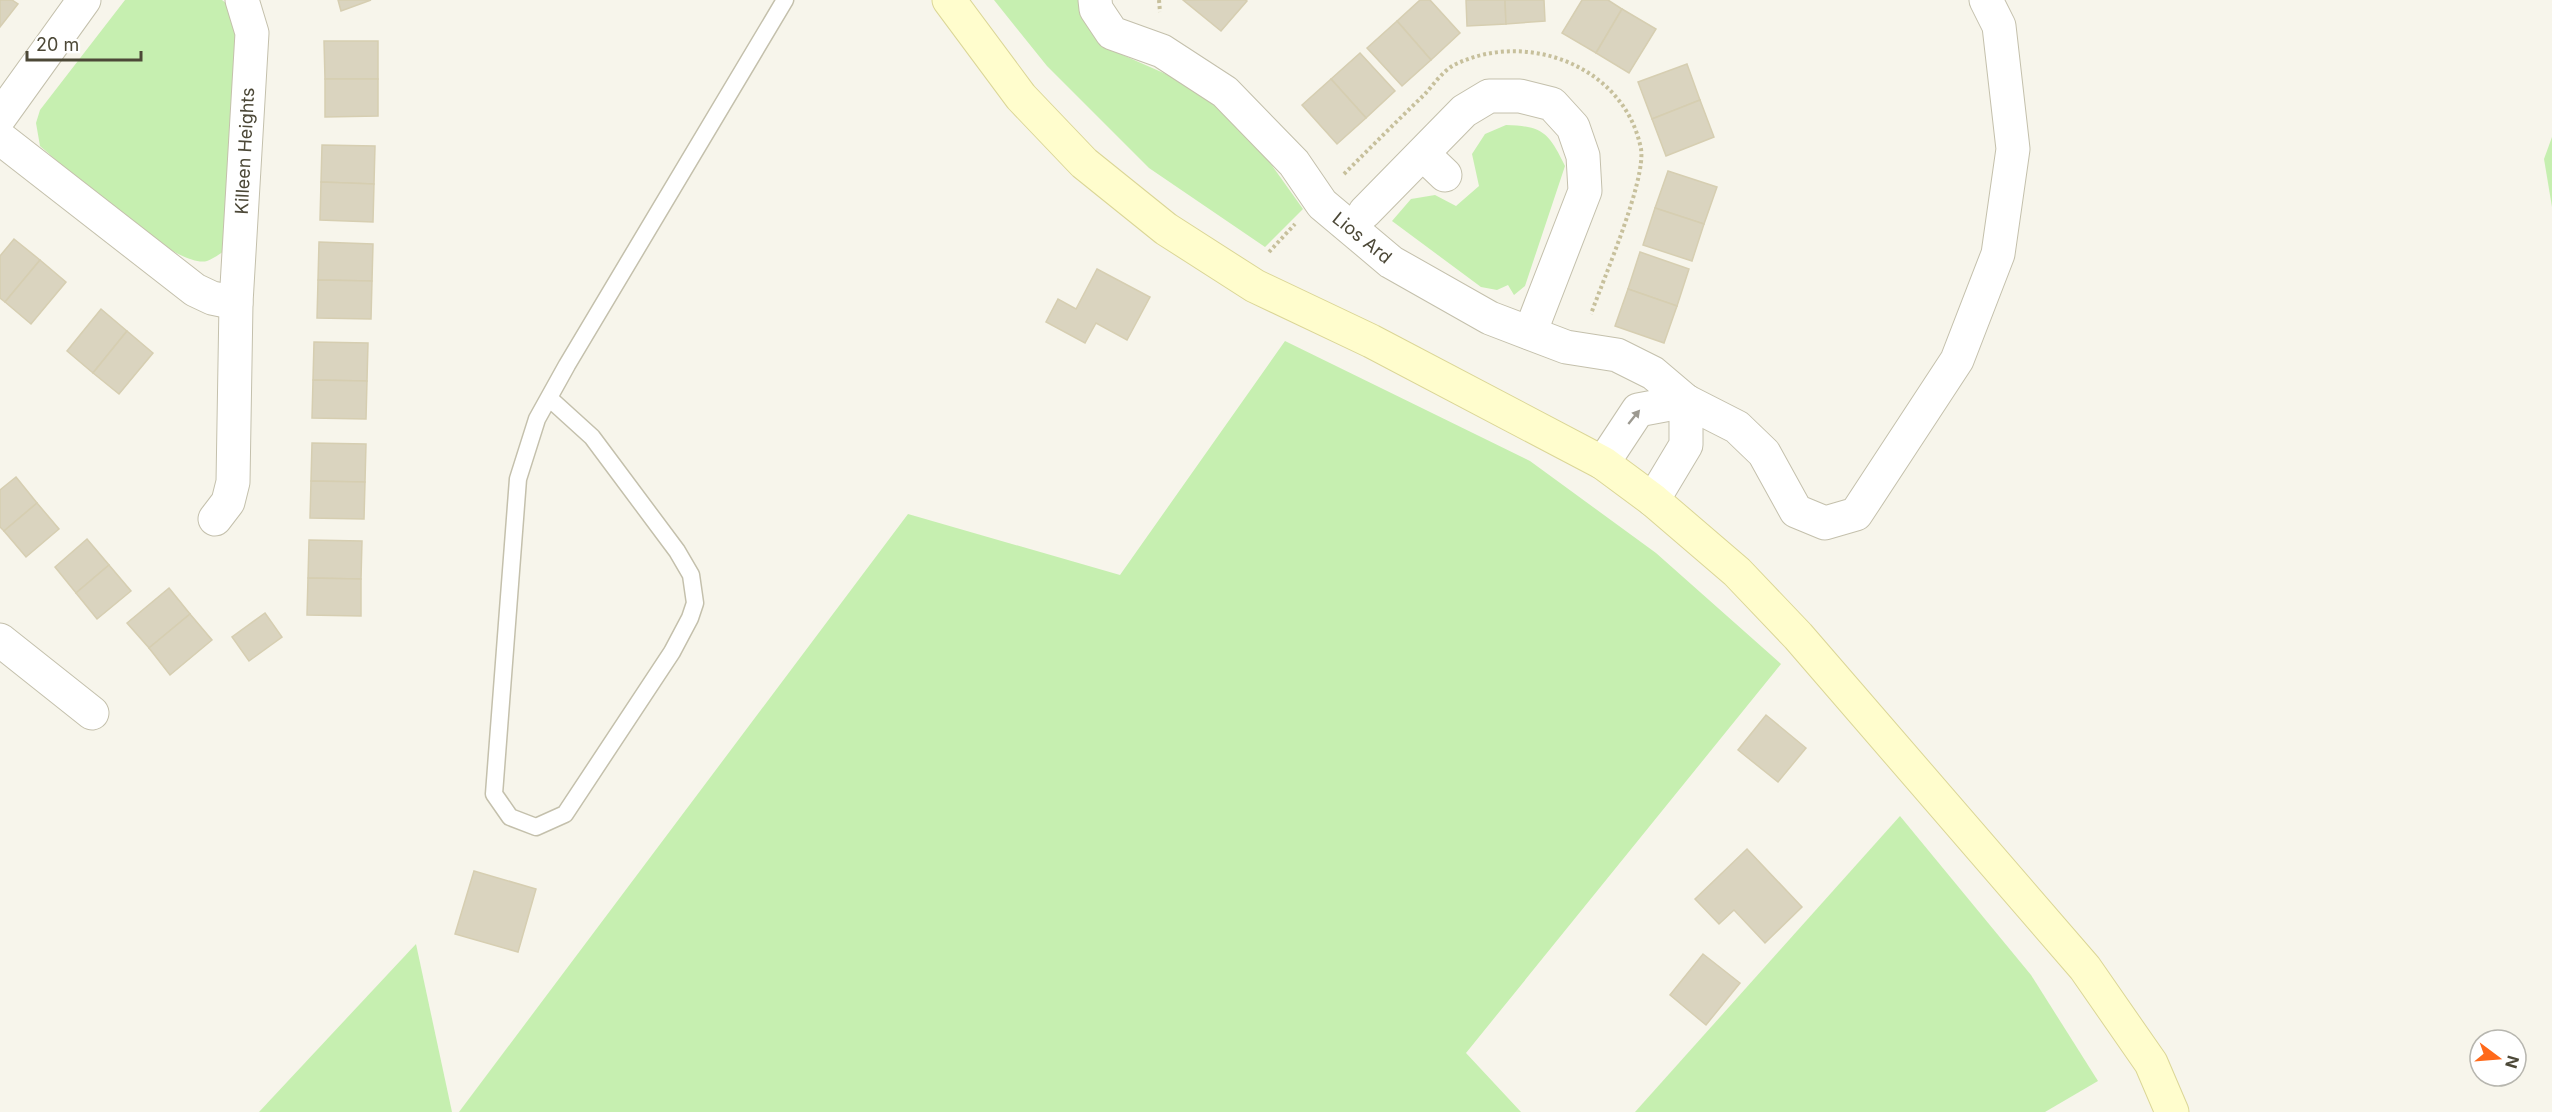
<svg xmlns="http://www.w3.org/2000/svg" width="2552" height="1112" viewBox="0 0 2552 1112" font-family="Inter,sans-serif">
	<rect width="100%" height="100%" fill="#f7f5eb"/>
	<g fill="#c6efb0">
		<path d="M125,0H222L230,6L238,31L227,249C221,253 213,259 207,261C175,270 67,169 40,146L36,123L40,110Z"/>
		<path d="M994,0H1083L1116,52L1184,82L1248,132L1303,209L1265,247L1149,168L1047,66Z"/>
		<path d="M1506,125C1543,126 1549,133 1565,166L1525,286L1514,295L1508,285L1497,290L1481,287L1392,221L1411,199L1435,195L1456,206L1479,186L1472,154L1485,134Z"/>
		<path d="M2552,137V207L2544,159Z"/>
		<path d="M1285,341L1530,461L1656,553L1781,664L1466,1053L1521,1112H459L908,514L1120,575Z"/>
		<path d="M1900,816L2031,975L2098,1081L2045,1112H1635Z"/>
		<path d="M416,944L452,1112H259Z"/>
	</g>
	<g fill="#dad4bf" stroke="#d6ceb1" stroke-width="1.5">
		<path d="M0,0H12L18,4L0,27Z"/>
		<path d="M338,0H371L341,11Z"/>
		<path d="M1183,0H1245L1247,1L1221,31Z"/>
		<path d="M1420,0H1430L1460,33L1431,60L1397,21Z"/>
		<path d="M1466,0H1505L1506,24L1467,26Z"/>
		<path d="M1505,0H1544L1545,21L1506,24Z"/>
		<path d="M1582,0H1608L1622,9L1596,53L1562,33Z"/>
		<path d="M1622,9L1656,29L1629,73L1596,53Z"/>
		<path d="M1397,21L1431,60L1402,86L1367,48Z"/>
		<path d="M324,41H378V79H325Z"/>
		<path d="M1360,53L1395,91L1366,118L1331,79Z"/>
		<path d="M1687,64L1700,100L1652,119L1638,82Z"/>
		<path d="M325,79H378V116L325,117Z"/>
		<path d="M1331,79L1366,118L1337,144L1302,105Z"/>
		<path d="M1700,100L1714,137L1666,156L1652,119Z"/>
		<path d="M322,145L375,146L374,184L321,182Z"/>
		<path d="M1668,171L1717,187L1704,224L1655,208Z"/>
		<path d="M321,182L374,184L373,222L320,220Z"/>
		<path d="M1655,208L1704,224L1692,261L1643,245Z"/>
		<path d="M14,239L40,260L5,302L0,298V256Z"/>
		<path d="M319,242L373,244L372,281L318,280Z"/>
		<path d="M1640,252L1689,269L1677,306L1628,289Z"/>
		<path d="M40,260L66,282L31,324L5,302Z"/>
		<path d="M1097,269L1150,297L1127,340L1096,323L1085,343L1046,322L1058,299L1076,309Z"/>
		<path d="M318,280L372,281L371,319L317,318Z"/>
		<path d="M1628,289L1677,306L1664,343L1615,326Z"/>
		<path d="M101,309L127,331L93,373L67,351Z"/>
		<path d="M127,331L153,353L119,394L93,373Z"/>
		<path d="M314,342L368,343L367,381L313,380Z"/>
		<path d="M313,380L367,381L366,419L312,418Z"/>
		<path d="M312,443L366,444L365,482L311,481Z"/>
		<path d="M16,477L37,503L4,531L0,527V490Z"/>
		<path d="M311,481L365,482L364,519L310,518Z"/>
		<path d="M37,503L59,529L26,557L4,531Z"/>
		<path d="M87,539L109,565L76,593L55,567Z"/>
		<path d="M309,540L362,541L361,579L308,578Z"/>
		<path d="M109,565L131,591L97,619L76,593Z"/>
		<path d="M308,578L361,579V616L307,615Z"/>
		<path d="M169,588L190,614L149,648L127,623Z"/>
		<path d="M265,613L282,637L249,661L232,637Z"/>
		<path d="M190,614L212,640L170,675L149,648Z"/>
		<path d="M1766,715L1806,748L1778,782L1738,750Z"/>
		<path d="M1747,849L1802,907L1765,943L1734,910L1719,924L1695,899Z"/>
		<path d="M474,871L536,889L518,952L455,934Z"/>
		<path d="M1703,954L1740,983L1706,1025L1670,995Z"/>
	</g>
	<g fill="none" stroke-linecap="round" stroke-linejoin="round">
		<g stroke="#c4c0ac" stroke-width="19">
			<path id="lane" d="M549,398L592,437L677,551L691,575L695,603L690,618L672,652L565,814L536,827L510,817L494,794L518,479L537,419L567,365L785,0"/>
		</g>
		<g stroke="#c4c0ac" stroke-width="35">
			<g id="street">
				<path d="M1095,0L1096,9L1112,33L1162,51L1225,92L1294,163L1322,204L1391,262L1490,318L1566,347L1617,355L1653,373L1686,401L1737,427L1764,453L1796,511L1825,523L1856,514L1957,360L1998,254L2013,149L1999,26L1986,0"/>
				<path d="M0,117L84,0"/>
				<path d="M0,138L195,290L212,298L236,303"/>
				<path d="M1423,154L1445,175"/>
				<path d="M1365,212L1464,111L1489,96H1520L1552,104L1573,127L1583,156L1585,191L1530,333"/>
				<path d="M1603,463L1638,410L1686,401"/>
				<path d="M1653,500L1686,445V401"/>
				<path d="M215,519L228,502L233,482L236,303L252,33L242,0"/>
				<path d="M0,640L92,713"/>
			</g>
		</g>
		<g stroke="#dbd696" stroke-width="35">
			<path id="secondary" d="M949,0L1021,97L1084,163L1166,229L1255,286L1371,341L1603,463L1653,500L1737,572L1798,636L2085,968L2151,1063L2172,1112"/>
		</g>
		<g stroke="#c7c09c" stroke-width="4" stroke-dasharray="3 3" stroke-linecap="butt">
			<path d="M1159,0L1160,12"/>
			<path d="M1344,174C1371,147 1398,120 1425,94C1433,85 1443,71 1454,65C1526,29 1625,66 1641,149C1646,181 1603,280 1591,314"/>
			<path d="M1269,252L1295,224"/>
		</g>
		<use href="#lane" stroke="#fff" stroke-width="16"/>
		<use href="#street" stroke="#fff" stroke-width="33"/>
		<use href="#secondary" stroke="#fffdcd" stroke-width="33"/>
	</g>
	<defs><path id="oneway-solid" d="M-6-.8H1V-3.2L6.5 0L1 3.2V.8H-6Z" transform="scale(1.5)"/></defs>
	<use fill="#9d9a91" href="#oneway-solid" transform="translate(1634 417) rotate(-51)"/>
	<g text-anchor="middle" stroke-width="4.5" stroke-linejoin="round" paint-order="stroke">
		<g font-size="18" fill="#4c4837" stroke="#fff">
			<text transform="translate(245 151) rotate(-87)" y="6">Killeen Heights</text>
			<text transform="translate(1362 238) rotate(39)" y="6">Lios Ard</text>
		</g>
	</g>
	<g transform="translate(2498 1058) rotate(106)"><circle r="28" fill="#ffffff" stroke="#b7b6af" stroke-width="1.5"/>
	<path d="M0-4.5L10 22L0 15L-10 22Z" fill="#ff691a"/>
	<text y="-9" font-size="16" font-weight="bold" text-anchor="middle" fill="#4c4837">N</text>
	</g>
	<path d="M27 51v9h114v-9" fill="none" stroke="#4c4837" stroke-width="3"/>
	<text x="36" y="51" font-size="18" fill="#4c4837" stroke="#ffffff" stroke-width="4.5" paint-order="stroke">20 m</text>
</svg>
